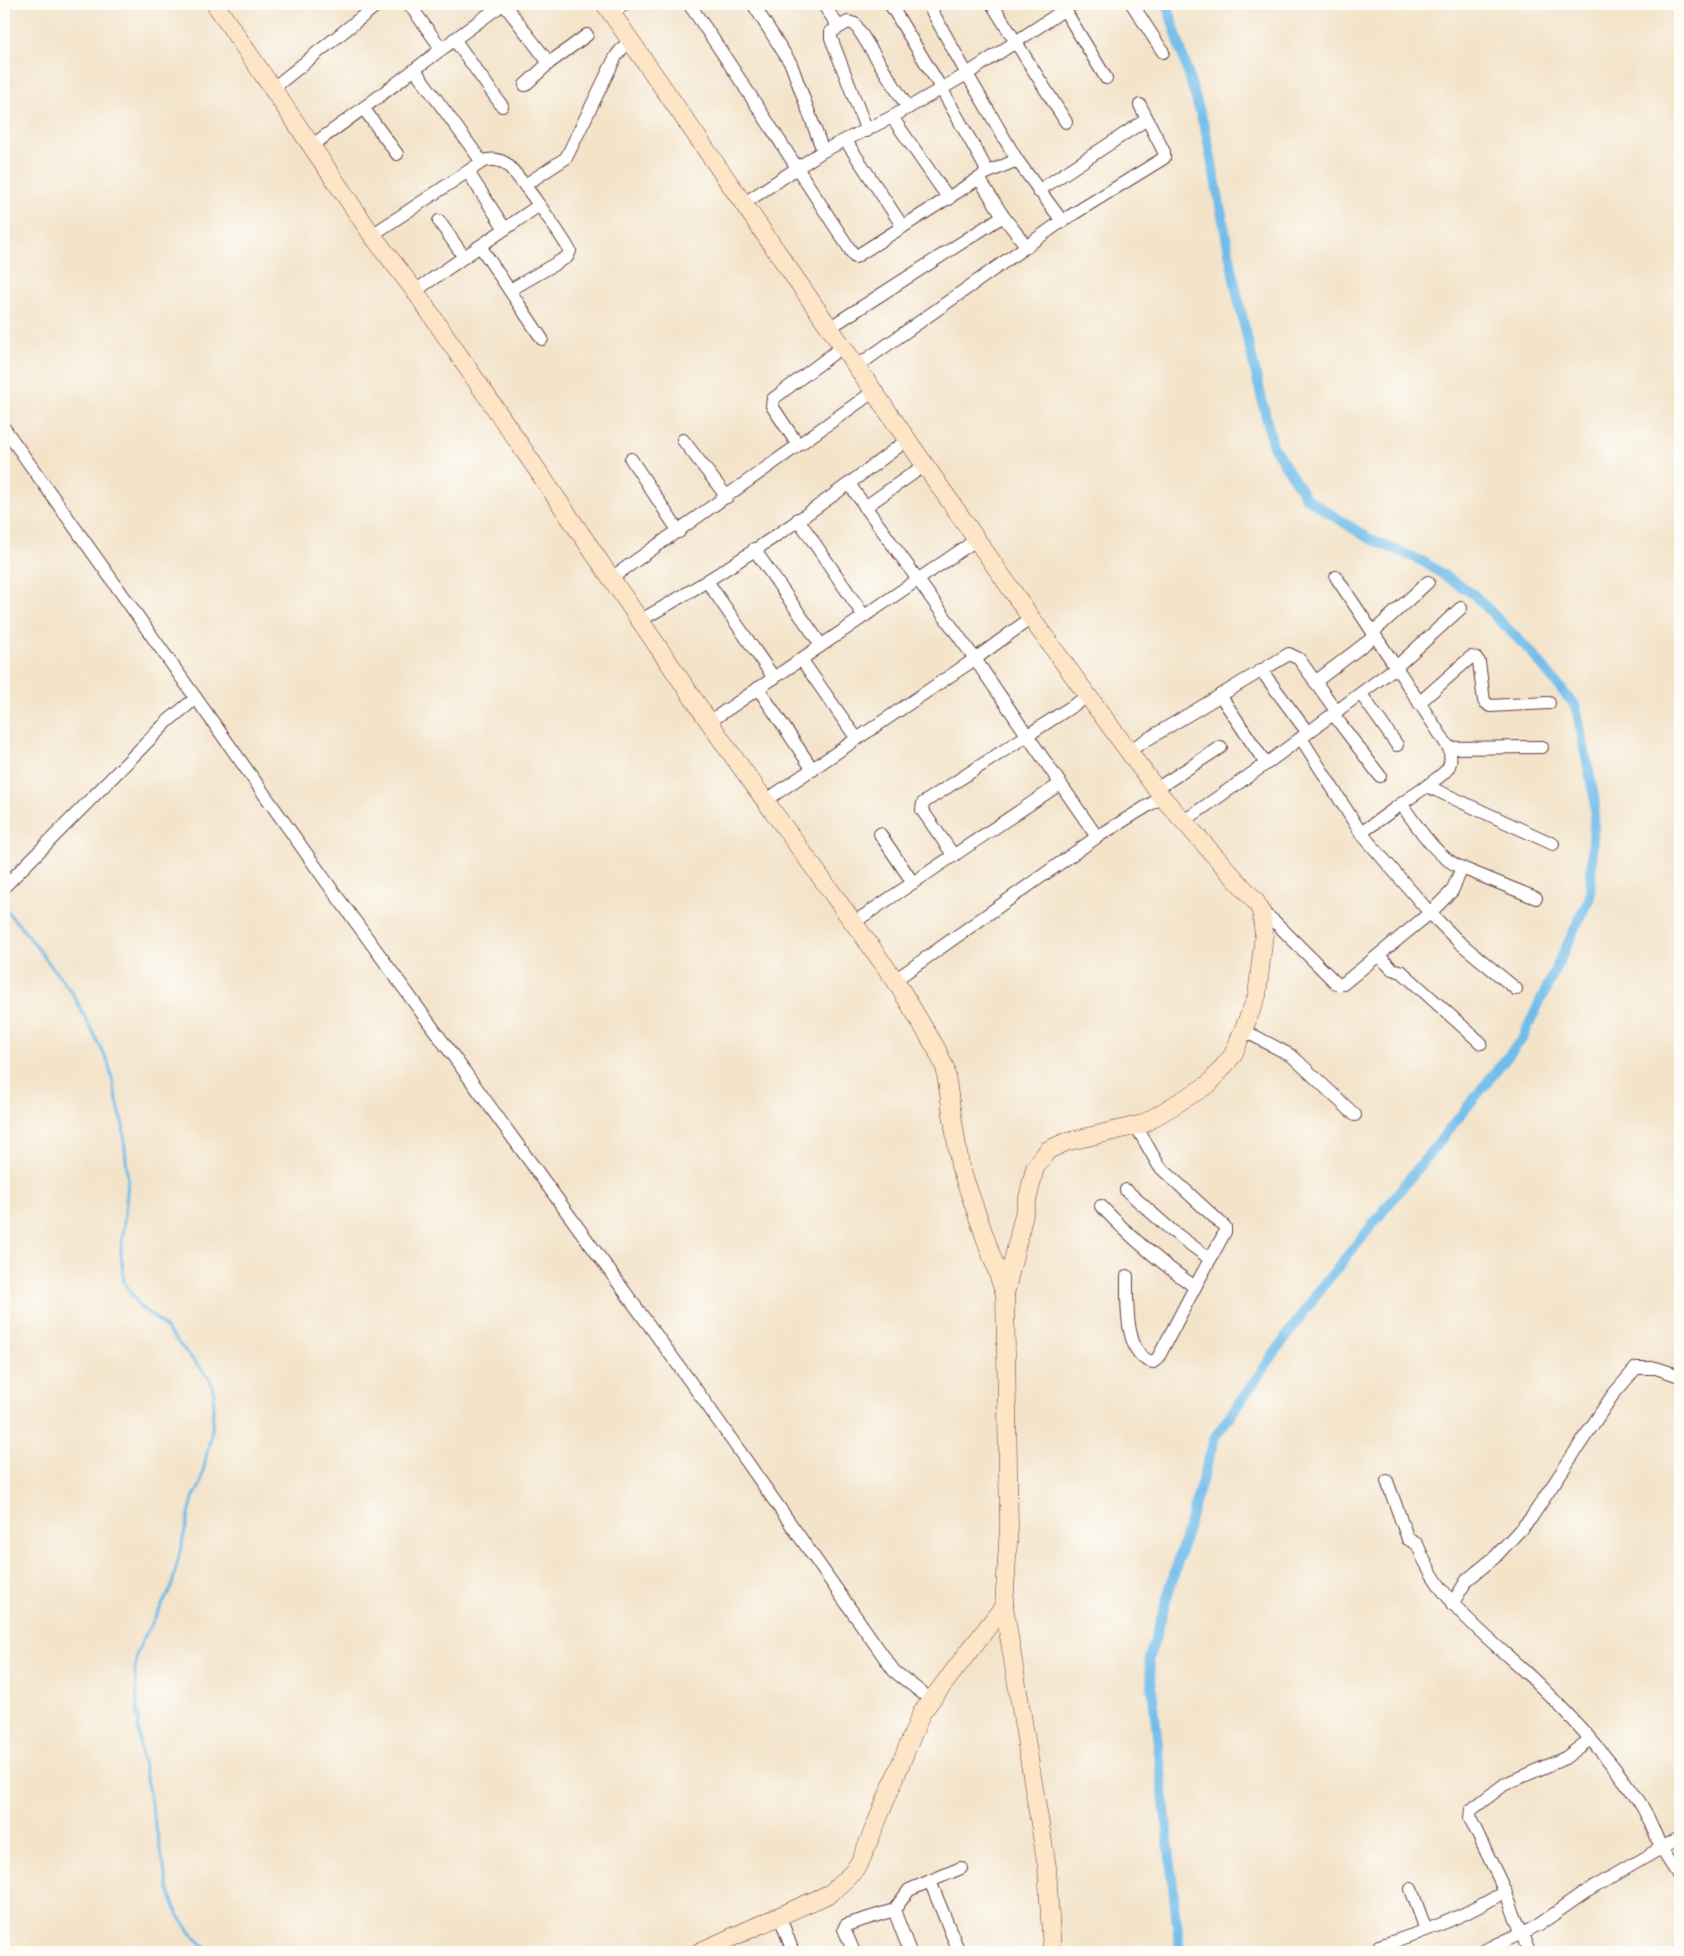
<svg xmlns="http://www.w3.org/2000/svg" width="1684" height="1956" viewBox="0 0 1684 1956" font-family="'Indie Flower',sans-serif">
	<rect width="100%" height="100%" fill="#fdfcf7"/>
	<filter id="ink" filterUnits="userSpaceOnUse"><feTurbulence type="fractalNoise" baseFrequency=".02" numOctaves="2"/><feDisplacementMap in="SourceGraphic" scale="10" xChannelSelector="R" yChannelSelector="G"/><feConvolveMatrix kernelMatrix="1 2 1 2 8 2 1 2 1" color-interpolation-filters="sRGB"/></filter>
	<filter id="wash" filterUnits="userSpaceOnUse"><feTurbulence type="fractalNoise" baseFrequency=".0096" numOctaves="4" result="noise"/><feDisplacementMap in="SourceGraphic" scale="20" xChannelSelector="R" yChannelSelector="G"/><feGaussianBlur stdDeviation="1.12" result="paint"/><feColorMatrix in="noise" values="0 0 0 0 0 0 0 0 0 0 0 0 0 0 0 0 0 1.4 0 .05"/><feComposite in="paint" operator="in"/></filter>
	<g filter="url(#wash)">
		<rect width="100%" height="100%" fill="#f3e3c9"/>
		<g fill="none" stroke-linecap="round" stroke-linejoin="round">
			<path stroke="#70bcea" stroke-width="3" d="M4,908L21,927L73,994L108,1062L123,1126L128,1182L121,1252L124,1282L140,1307L159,1321L210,1379L214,1394L212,1430L200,1486L193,1498L171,1589L143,1639L137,1653L135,1671L140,1748L168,1888C176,1916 189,1935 212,1952"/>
			<path stroke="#70bcea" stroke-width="10" d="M1167,4L1206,132L1238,299L1273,446L1306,498L1368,538L1424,562L1473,594L1529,650L1576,707L1595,802L1590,897L1522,1039L1318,1292L1215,1437L1149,1659L1180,1952"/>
		</g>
	</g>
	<g filter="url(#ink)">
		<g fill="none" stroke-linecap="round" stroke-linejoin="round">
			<g stroke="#633c43" stroke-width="14">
				<g id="street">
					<path d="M409,4L441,48"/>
					<path d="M504,4L549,63"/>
					<path d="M689,4C747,87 799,173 855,257L981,177"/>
					<path d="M753,4L791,64L823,151"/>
					<path d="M823,4L839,27"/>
					<path d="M890,4L941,88L988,172"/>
					<path d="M928,4L967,74L1073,4"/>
					<path d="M992,4L1066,122"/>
					<path d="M1061,4L1106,78"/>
					<path d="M1132,4L1163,52"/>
					<path d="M611,13L625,4"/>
					<path d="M454,39L502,106"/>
					<path d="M415,70L482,162"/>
					<path d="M525,85L549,63L587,35"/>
					<path d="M272,89L378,4"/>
					<path d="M364,109L397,154"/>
					<path d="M892,117L949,199"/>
					<path d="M867,131L831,38V32L848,22L855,24L908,108"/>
					<path d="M846,141L903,227"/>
					<path d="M311,146C377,100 438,50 503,4"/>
					<path d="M1017,160L984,174L980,180L1003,216L1027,247"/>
					<path d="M468,172L505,229"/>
					<path d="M525,185L566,158L616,56L629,40"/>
					<path d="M1038,191L1147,119"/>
					<path d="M743,204L823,151L892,117L967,74L1017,160L1062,221"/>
					<path d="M439,221L464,257"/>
					<path d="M372,235L482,162C490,158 497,159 505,163C516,170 563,238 570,251L567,257L510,290"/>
					<path d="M480,246L542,339"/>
					<path d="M415,291L538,206"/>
					<path d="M829,328L1003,216"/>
					<path d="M856,367L1062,221L1164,158V152L1140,105"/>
					<path d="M4,428L328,884L705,1402L894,1671L931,1700"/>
					<path d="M683,440L727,497"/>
					<path d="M798,445L772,406L773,399L842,347"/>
					<path d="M631,459L679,532"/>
					<path d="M849,484L975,659L1097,837"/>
					<path d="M865,507L925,465"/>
					<path d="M798,519L864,616"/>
					<path d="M754,549L821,645"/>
					<path d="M1336,577L1396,667L1461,608"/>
					<path d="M610,579L873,392"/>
					<path d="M707,581L774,678"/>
					<path d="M639,621C733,569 822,505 907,440"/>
					<path d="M1373,632L1428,582"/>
					<path d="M801,659L857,739"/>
					<path d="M1261,670L1308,733"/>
					<path d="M1315,682L1375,636"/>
					<path d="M758,688L813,770"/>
					<path d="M1361,694L1397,745"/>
					<path d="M1220,695L1266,764"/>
					<path d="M1419,703L1471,657L1476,658L1479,662L1484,701L1490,706L1549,703"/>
					<path d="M1333,714L1380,776"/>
					<path d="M709,722L976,540"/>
					<path d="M1301,738L1361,833"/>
					<path d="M1449,748L1542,747"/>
					<path d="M1128,751L1289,654L1299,659L1337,712"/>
					<path d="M1156,789L1221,747"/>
					<path d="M765,801L975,659L1031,618"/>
					<path d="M1401,804L1427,786L1553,844"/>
					<path d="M1184,821L1270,761L1396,667L1449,748C1455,770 1443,773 1427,786"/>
					<path d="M880,834L913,883"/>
					<path d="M954,856L922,810L923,803L1088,696"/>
					<path d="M1462,868L1452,891L1430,913L1361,833L1401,804C1418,826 1435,857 1462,868L1536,898"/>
					<path d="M4,887L168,721L196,698"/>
					<path d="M1261,911L1275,922L1337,984H1343L1430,913L1459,942L1516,989"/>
					<path d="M853,923L1060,784"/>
					<path d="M1379,956L1392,969L1402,972L1481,1043"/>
					<path d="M895,980L1097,837L1162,797"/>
					<path d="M1243,1030L1292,1056L1355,1115"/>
					<path d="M1126,1190L1171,1230L1210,1259"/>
					<path d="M1101,1206C1129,1236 1161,1263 1195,1287L1225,1232V1227L1159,1166L1136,1126"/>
					<path d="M1127,1276C1127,1299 1124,1357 1153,1362L1158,1358L1195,1287"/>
					<path d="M1387,1481L1408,1539L1417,1544C1442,1608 1489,1636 1537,1683C1573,1718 1609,1758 1638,1800C1648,1814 1654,1832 1661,1848L1584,1893L1537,1926L1481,1952"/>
					<path d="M1452,1604L1467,1580L1495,1557L1531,1518L1612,1396L1636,1368H1656L1680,1376"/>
					<path d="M1680,1837L1661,1848L1680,1878"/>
					<path d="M930,1881L959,1952"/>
					<path d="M1411,1889L1426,1930"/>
					<path d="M894,1910L910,1952"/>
					<path d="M780,1917L793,1952"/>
					<path d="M1379,1946C1422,1933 1467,1916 1505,1891"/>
					<path d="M854,1952L844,1929L846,1925L894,1910L909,1890L961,1868"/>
					<path d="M1529,1952L1505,1891L1470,1818L1471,1810L1505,1784L1565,1758L1589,1740"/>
				</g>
			</g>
			<g stroke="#633c43" stroke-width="19">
				<g id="secondary">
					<path d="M215,4L372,235L415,291L725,745L895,980L936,1048L945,1068L960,1166L1005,1294L1009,1527L1004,1606L1047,1867L1052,1952"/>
					<path d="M605,4L1031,618L1162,797L1256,902L1261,911L1264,934L1257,996L1233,1055L1209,1084L1143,1124L1066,1142L1048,1150L1035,1168L1005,1294"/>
					<path d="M699,1952L831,1893L853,1872L861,1860L922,1712L1004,1606"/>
				</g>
			</g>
			<use href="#street" stroke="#fff" stroke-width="12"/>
			<use href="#secondary" stroke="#fde5c5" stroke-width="18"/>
		</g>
	</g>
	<rect width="1684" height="1956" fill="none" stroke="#fdfcf7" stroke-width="20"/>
</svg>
